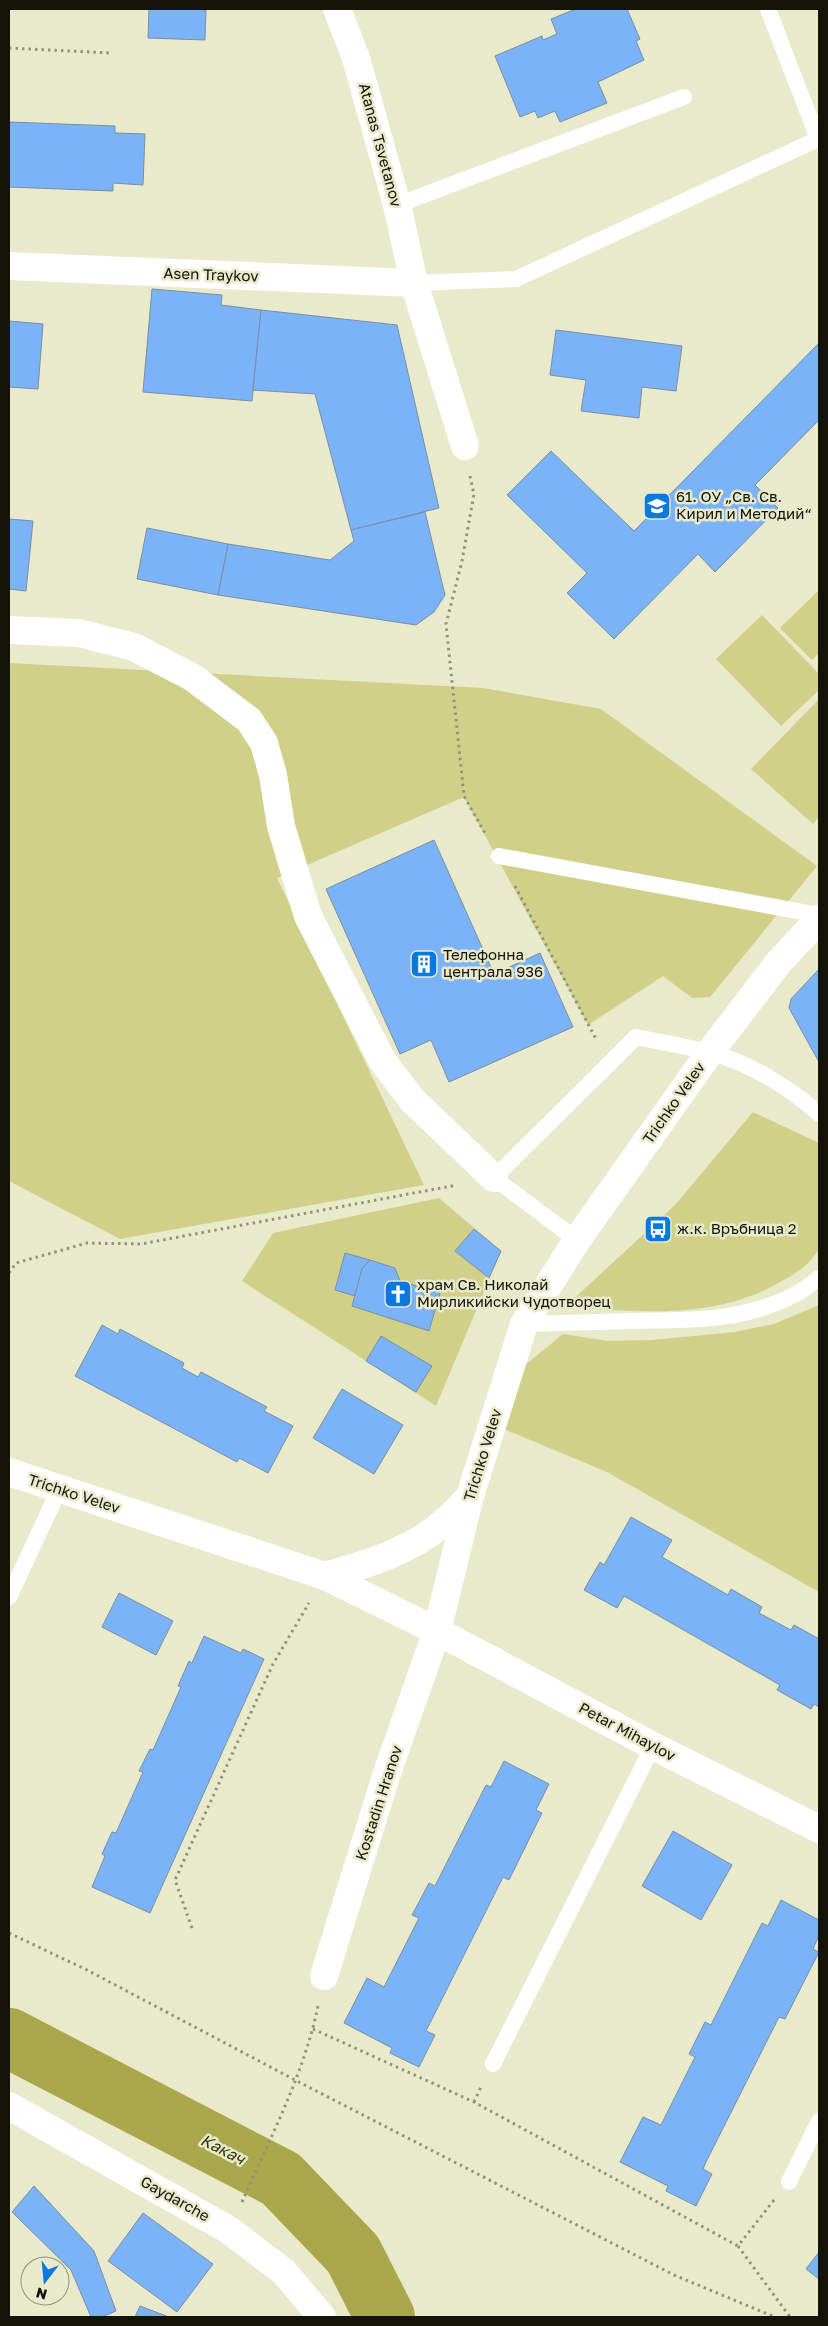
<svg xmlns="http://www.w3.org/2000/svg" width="828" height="2326" viewBox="0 0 828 2326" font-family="'Golos Text',sans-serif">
	<rect width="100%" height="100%" fill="#e9e9cb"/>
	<g fill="#d1d088">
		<path d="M819,590V653L812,660L780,628Z"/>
		<path d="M762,615L819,674V690L781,726L716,659Z"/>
		<path d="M9,663L483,688L601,709L817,866L710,997L692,998L663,976L588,1025L464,797L277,878L424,1185L120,1239L9,1181Z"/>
		<path d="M819,699V817L813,824L751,769Z"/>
		<path d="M753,1112L819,1143V1249C810,1264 797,1273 782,1281C716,1320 639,1312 565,1307L675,1205Z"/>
		<path d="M439,1198L501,1251L436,1406L242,1281L273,1233Z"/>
		<path d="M819,1305V1592L607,1472L499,1427L508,1379L563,1334L608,1341L652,1340L735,1332L774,1324Z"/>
	</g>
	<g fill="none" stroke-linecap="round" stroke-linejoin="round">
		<path stroke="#a9a749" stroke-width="60" d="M9,2038L281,2179L353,2254L385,2317"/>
	</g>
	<g fill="#7ab3f8" stroke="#7b8da3">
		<path d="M149,9H206L205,40L148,38Z"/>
		<path d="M576,9H627L640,39L636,41L644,60L598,82L607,103L560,122L555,111L538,118L535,111L520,117L495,56L542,36L543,40L557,34L551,19Z"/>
		<path d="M9,122L115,126V133L145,134L143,185L113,183V191L9,187Z"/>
		<path d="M152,289L222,295L221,305L261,310L252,401L143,392Z"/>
		<path d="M261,310L397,325L439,508L351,530L315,394L253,390Z"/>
		<path d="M9,321L43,324L38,389L9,387Z"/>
		<path d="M556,330L682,346L676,391L642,387L639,418L581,411L586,380L550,375Z"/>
		<path d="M819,343V420L755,485L778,508L715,572L698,554L614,639L567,593L587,573L507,495L551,451L634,531Z"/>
		<path d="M425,512L445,595L434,612L416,625L218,595L228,544L330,560L354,541L351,530Z"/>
		<path d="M9,519L33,521L26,591L9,589Z"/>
		<path d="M147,528L228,544L218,595L137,579Z"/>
		<path d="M434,840L494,974L540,953L573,1027L449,1082L431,1040L400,1054L326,889Z"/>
		<path d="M819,969V1062L789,1008L791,999Z"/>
		<path d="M474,1229L501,1251L489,1278L455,1251Z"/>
		<path d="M345,1253L370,1260L362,1269L355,1296L335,1290Z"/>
		<path d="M370,1260L395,1268L400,1281L440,1293L429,1331L352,1306L362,1269Z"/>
		<path d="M102,1325L118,1334L120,1329L184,1363L182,1368L198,1377L201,1372L267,1407L264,1411L293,1426L268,1473L239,1458L237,1462L75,1376Z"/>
		<path d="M381,1336L432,1366L416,1392L366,1361Z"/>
		<path d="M342,1389L403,1425L374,1474L313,1438Z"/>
		<path d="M631,1517L672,1540L662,1557L728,1595L731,1589L762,1607L759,1613L791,1630L794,1625L819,1639V1707L814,1704L811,1709L777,1690L780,1685L624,1596L617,1608L584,1590L600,1562L604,1565Z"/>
		<path d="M119,1593L173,1621L156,1655L102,1627Z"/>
		<path d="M204,1636L241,1653L243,1649L264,1659L150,1913L92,1887L105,1856L102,1854L112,1832L116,1833L143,1772L139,1771L150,1749L153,1750L181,1687L178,1686L189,1661L192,1663Z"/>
		<path d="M504,1761L549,1784L536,1810L542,1813L509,1880L503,1877L426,2031L435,2035L419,2067L390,2053L392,2048L344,2023L367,1978L384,1987L419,1918L412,1915L429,1883L435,1886L486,1785L491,1787Z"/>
		<path d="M673,1831L732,1865L701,1920L642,1886Z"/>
		<path d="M781,1900L819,1920V1935L813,1949L819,1952L785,2019L779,2017L706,2162L703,2169L712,2174L696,2206L666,2191L668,2186L620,2162L643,2117L661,2125L695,2057L689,2054L705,2022L711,2025L762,1923L768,1926Z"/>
		<path d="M34,2186L94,2251L116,2311L102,2317H91L71,2270L12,2212Z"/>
		<path d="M143,2213L213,2264L177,2312L108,2261Z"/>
		<path d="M819,2252V2279L806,2269Z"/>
		<path d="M140,2306L169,2317H135Z"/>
	</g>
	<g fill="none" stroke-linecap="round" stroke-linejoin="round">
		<g stroke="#93937d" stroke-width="3" stroke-dasharray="2.5 4" stroke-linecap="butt">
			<path d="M9,48L110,53"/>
			<path d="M470,476L474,494L462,561L446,624L464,796L486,835"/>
			<path d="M515,886L596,1039"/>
			<path d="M9,1273L16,1263L87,1243L141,1244L457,1185"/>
			<path d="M192,1928L175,1880L273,1664L309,1603"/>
			<path d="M9,1933L87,1970L295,2080L674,2275L775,2317"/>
			<path d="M313,2029L474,2102L738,2246"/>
			<path d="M474,2102L481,2087"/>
			<path d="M774,2200L738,2246L790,2317"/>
			<path d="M242,2202C270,2138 304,2074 318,2006"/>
		</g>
		<g stroke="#fff" stroke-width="16">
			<path d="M397,205L684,97"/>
			<path d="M414,283L516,279L818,139L768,9"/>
			<path d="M499,856L819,915"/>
			<path d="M577,1240L494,1178L636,1037C660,1042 685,1046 708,1052C748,1062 789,1087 819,1114"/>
			<path d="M524,1324C561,1323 598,1322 634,1321C698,1320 768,1321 819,1278"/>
			<path d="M9,1597L59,1490"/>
			<path d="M493,2064L653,1746"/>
			<path d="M789,2182L819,2121"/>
		</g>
		<g stroke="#fff" stroke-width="28">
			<path d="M337,9L356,58L397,205L414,283L465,446"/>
			<path d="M9,266L414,283"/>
			<path d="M9,630L79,633L134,647L192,677L249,720L264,743L273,775L281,826L308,916L382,1060L412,1100L494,1178"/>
			<path d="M9,1472L325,1576L437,1631L653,1746L819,1829"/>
			<path d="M325,1576C365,1565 412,1551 444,1522C453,1515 461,1506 469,1497"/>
			<path d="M324,1976L386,1776L437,1631L470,1496L524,1324L577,1240L710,1052L779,962L819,919"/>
			<path d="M9,2106L229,2230L284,2272L322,2317"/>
		</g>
	</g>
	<defs>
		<g id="school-square" transform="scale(1.4375)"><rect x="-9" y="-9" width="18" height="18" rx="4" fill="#0779e0" stroke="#e9e9cb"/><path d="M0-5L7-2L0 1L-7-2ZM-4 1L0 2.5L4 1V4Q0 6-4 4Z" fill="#fff"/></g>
		<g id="building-square" transform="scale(1.4375)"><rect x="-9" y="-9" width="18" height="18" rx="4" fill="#0779e0" stroke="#e9e9cb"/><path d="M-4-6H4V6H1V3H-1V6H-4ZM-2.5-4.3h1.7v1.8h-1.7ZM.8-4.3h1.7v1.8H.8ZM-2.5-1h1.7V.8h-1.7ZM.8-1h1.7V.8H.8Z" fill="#fff"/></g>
		<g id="bus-square" transform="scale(1.4375)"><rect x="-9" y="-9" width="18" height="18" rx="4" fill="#0779e0" stroke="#e9e9cb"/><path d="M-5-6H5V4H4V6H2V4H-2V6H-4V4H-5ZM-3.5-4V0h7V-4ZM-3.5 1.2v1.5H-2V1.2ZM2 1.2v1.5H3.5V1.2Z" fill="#fff"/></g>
		<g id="church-square" transform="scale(1.4375)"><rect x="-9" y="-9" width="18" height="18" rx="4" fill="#0779e0" stroke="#e9e9cb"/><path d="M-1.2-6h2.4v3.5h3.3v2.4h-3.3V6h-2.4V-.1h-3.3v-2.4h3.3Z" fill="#fff"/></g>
	</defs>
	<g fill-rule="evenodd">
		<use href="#school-square" x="657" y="506"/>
		<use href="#building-square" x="424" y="964"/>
		<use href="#bus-square" x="658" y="1229"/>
		<use href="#church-square" x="398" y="1294"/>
	</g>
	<g text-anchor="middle" stroke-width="5" stroke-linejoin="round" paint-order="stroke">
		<g font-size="15" fill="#131308" stroke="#e9e9cb">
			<text transform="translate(380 145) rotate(75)" y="5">Atanas Tsvetanov</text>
			<text transform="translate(211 275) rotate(2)" y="5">Asen Traykov</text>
			<text transform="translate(674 1103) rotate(-55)" y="5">Trichko Velev</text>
			<text transform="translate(483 1455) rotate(-73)" y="5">Trichko Velev</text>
			<text transform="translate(74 1494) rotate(18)" y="5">Trichko Velev</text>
			<text transform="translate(627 1732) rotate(28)" y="5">Petar Mihaylov</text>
			<text transform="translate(379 1803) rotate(-72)" y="5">Kostadin Hranov</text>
			<text transform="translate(175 2199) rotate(29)" y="5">Gaydarche</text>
		</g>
		<g font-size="15" fill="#131308" stroke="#e9e9cb" text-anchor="start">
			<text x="676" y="502">61. ОУ „Св. Св.<tspan x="676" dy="17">Кирил и Методий“</tspan></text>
			<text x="443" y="960">Телефонна<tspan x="443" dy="17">централа 936</tspan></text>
			<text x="677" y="1234">ж.к. Връбница 2</text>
			<text x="417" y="1290">храм Св. Николай<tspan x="417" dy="17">Мирликийски Чудотворец</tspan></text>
		</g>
		<g font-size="16" font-style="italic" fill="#35340b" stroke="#e9e9cb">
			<text transform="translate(223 2149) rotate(27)" y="6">Какач</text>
		</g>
	</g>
	<rect width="828" height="2326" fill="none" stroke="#131308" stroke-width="20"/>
	<g transform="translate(45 2281) rotate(196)"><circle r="24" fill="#e9e9cb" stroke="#93937d"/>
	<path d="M0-4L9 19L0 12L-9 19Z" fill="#0779e0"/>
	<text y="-8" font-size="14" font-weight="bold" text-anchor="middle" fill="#131308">N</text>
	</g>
</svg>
